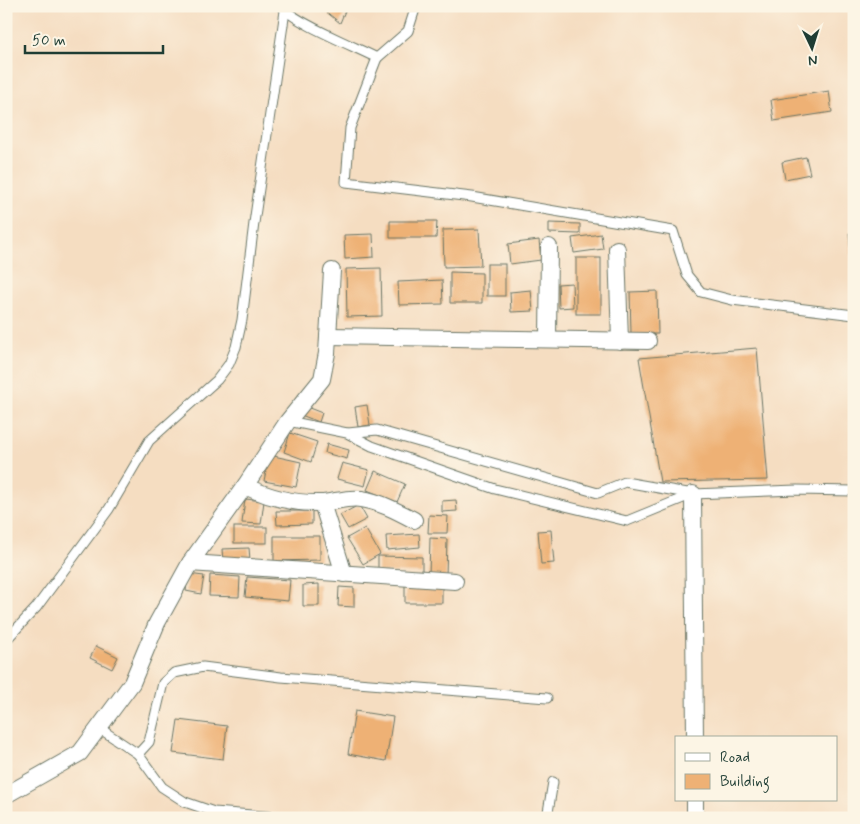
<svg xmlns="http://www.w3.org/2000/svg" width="860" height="824" viewBox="0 0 860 824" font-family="Mynerve,sans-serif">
	<rect width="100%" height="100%" fill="#fcf5e5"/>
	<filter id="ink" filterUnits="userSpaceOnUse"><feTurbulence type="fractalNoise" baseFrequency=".02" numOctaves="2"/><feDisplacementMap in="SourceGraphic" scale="10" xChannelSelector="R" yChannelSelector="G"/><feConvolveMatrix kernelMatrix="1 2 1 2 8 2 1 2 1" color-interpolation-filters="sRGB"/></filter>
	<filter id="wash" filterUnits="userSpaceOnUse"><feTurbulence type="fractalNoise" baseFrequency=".0096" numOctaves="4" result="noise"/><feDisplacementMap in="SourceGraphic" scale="20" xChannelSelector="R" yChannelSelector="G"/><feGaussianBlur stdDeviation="1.12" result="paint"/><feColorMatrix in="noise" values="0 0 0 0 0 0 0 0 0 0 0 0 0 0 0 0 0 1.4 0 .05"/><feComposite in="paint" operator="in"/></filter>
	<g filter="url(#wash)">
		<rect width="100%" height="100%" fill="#f5ddc1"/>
		<g id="blocks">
			<g fill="#eeb175">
				<path d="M319,6H347L340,23Z"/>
				<path d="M829,91L832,112L774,121L771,100Z"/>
				<path d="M806,157L810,174L785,179L782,162Z"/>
				<path d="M390,221H437L436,238H390Z"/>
				<path d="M549,223L580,224V234L549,233Z"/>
				<path d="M479,229L481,266L444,267L443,230Z"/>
				<path d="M849,233H854V269H852Z"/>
				<path d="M373,234L374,257L345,259L344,235Z"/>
				<path d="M601,234L603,249L574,253L572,238Z"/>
				<path d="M539,240L541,260L510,264L508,244Z"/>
				<rect x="576" y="258" width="25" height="56"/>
				<rect x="487" y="264" width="18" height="32"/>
				<path d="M381,268L382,316L347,317L346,269Z"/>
				<path d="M450,272L482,273V303H450Z"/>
				<path d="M442,280L443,304L399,305L398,282Z"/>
				<path d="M572,283L573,307L559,308L558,284Z"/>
				<path d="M531,290L533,311L511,312L510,292Z"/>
				<path d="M657,291L658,334H631L630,292Z"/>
				<path d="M757,348L768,480L660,482L639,358Z"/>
				<path d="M367,405L370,425L358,427L355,407Z"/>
				<path d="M304,406L322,413L319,422L301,415Z"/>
				<path d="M290,433L317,442L311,462L284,452Z"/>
				<path d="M327,444L349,450L347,459L325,453Z"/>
				<path d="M269,455L301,462L296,487L264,481Z"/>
				<path d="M342,463L369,470L365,486L337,479Z"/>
				<path d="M375,471L405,484L397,502L367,490Z"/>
				<path d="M245,499L264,501L261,524L242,523Z"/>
				<path d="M456,500L457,511L442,512V501Z"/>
				<path d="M359,505L367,519L348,529L340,515Z"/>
				<path d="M276,511H312V524L277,525Z"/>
				<path d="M429,515L448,516L447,533H428Z"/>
				<rect x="234" y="527" width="33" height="16"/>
				<path d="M365,528L380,554L363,564L347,538Z"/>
				<path d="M551,530L554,563L541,564L538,531Z"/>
				<path d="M419,534L420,547L387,550L386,536Z"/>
				<path d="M274,536H320V560L274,561Z"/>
				<path d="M430,538L447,539L446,577L429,576Z"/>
				<path d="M249,548L250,560L223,561L222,549Z"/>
				<path d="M378,556L422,557V573L378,572Z"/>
				<path d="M188,574L204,576L201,594L186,591Z"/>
				<path d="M210,575L240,577L239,597L209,596Z"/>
				<path d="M247,577L290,580L288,601L245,597Z"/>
				<path d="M319,584V606H303V585Z"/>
				<rect x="405" y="585" width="37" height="18"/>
				<path d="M339,587L354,588V607L338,606Z"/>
				<path d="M96,646L118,657L112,669L90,658Z"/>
				<path d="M355,711L393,717L386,761L348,754Z"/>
				<path d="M178,720L227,726L223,759L173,753Z"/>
			</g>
		</g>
	</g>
	<g filter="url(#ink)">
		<use href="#blocks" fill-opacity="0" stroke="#6a7565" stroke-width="1"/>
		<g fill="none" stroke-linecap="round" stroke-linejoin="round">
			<g stroke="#6a7565" stroke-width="11">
				<g id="service">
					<path d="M282,6C291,21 358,48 377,58L350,128L346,182L472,197L673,231L687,275L701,292L732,300L854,315"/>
					<path d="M377,58L408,31L416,6"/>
					<path d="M288,421L347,433L372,446L495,489L627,521L693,494L797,490L854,491"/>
					<path d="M348,433L377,430L598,493L625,482L693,494"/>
					<path d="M6,640L36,608L109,509L149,441L217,380L229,364L236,347L242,320L254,223L285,11"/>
					<path d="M99,728L138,754L149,742L163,683L174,673L203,667L281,677L547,698"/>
					<path d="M138,754L162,787L185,802L214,812L290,818"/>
					<path d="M547,818L553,782"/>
				</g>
			</g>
			<g stroke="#6a7565" stroke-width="18">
				<g id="minor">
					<path d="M617,249L620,341"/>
					<path d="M328,336L648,341"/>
					<path d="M548,339L549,247"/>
					<path d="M245,486C270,498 295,504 323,503C335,502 348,497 361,499C380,502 397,511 414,520"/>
					<path d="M693,494L695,738"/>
					<path d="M322,503L344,574"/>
					<path d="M190,563L455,581"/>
					<path d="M6,795L80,753L132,683L157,623L190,563L245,486L288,421L322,379L327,353L332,271"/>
					<path d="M695,800V818"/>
				</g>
			</g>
			<use href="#service" stroke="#fff" stroke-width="9"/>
			<use href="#minor" stroke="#fff" stroke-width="16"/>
		</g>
	</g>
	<rect width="860" height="824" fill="none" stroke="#fcf5e5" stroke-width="25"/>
	<rect x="675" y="736" width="162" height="65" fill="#fcf5e5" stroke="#a4ab9e"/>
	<rect x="685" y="753" width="25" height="8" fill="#ffffff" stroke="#a4ab9e"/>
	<text x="720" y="762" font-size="15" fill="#1f3d34">Road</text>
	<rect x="685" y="774" width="25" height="15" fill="#eeb175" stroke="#a4ab9e"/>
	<text x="720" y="786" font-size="15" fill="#1f3d34">Building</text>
	<g transform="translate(812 48) rotate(176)" stroke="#fcf5e5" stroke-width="4" paint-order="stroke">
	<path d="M0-4L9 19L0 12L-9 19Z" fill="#1f3d34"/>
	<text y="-8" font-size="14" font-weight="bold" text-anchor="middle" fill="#1f3d34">N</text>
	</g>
	<path d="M25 45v8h138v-8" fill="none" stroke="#1f3d34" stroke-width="2.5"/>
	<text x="32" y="45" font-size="15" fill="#1f3d34" stroke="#fcf5e5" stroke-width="4" paint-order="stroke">50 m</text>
</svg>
